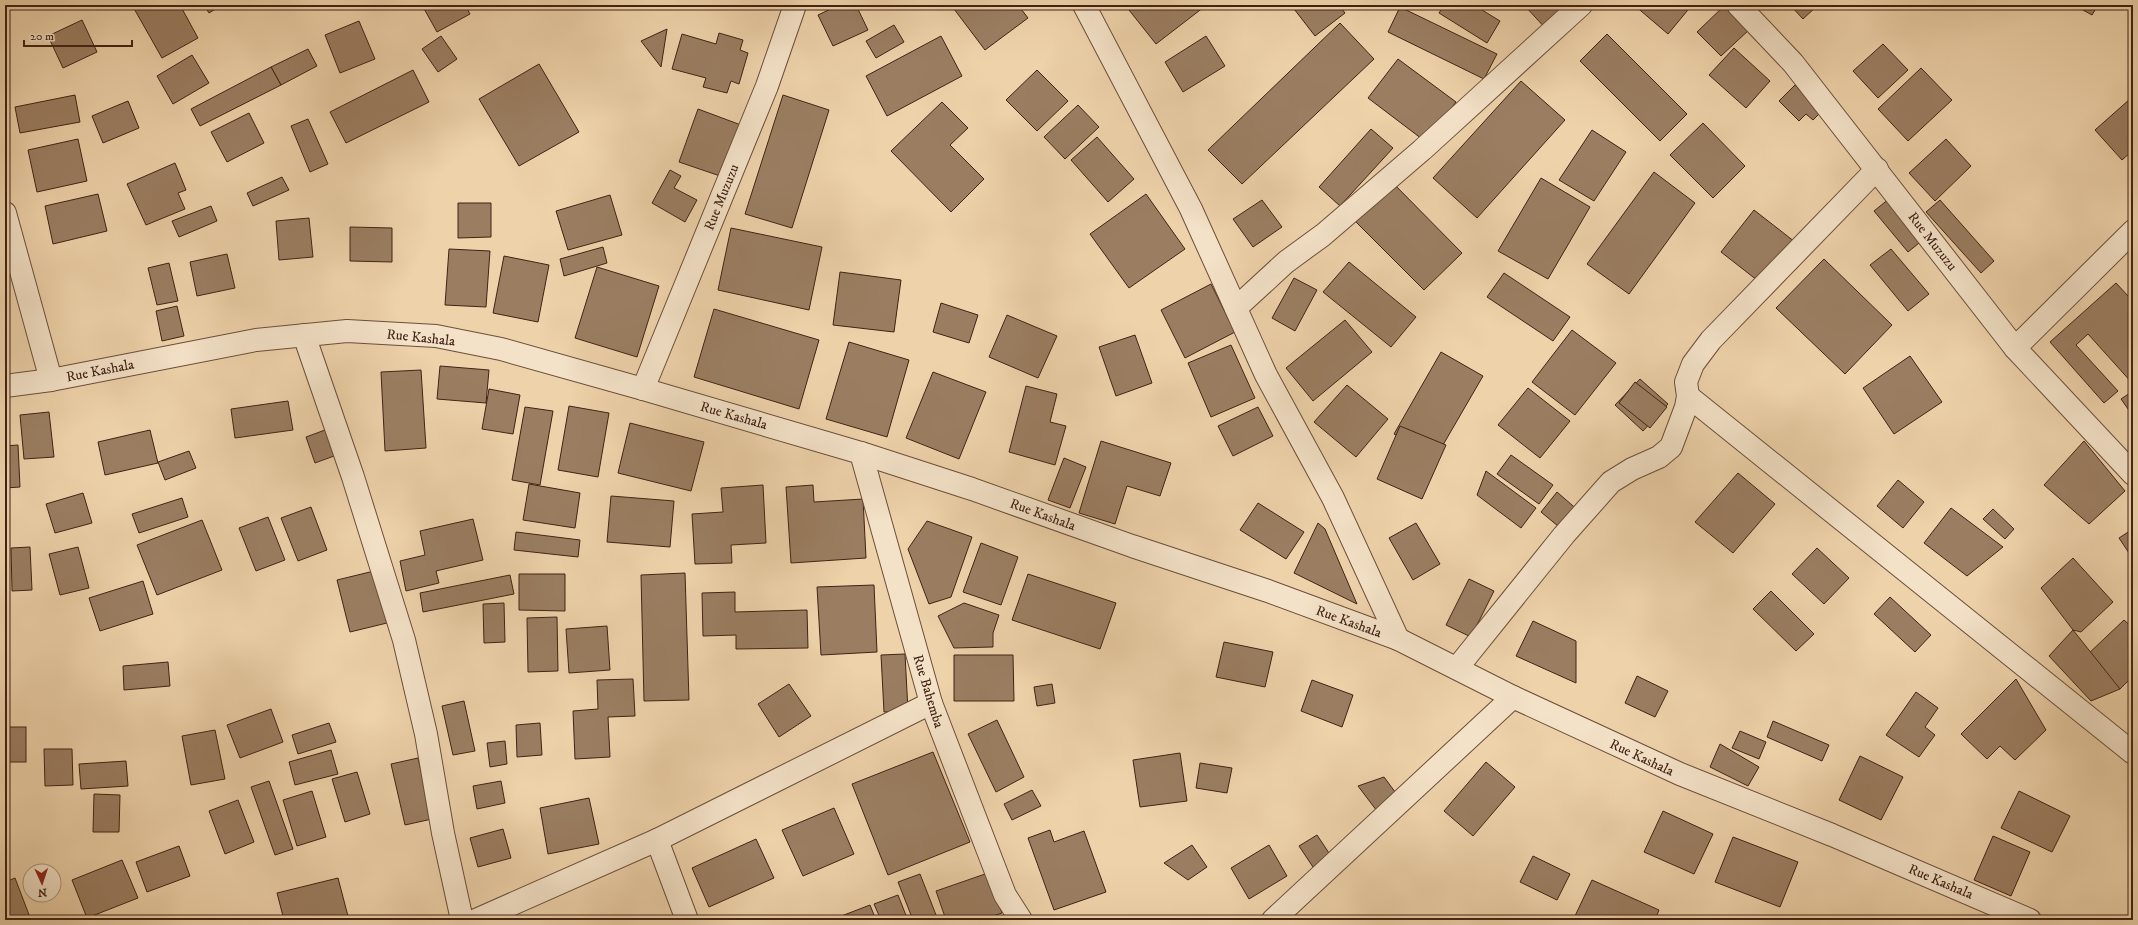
<svg xmlns="http://www.w3.org/2000/svg" width="2138" height="925" viewBox="0 0 2138 925" font-family="'IM FELL DW Pica',serif">
	<rect width="100%" height="100%" fill="#eed2aa"/>
	<filter id="stains"><feTurbulence type="fractalNoise" baseFrequency=".005" numOctaves="4"/><feColorMatrix values="0 0 0 0 .2 0 0 0 0 .09 0 0 0 0 .02 0 0 0 .5 -.17"/></filter>
	<radialGradient id="worn" r=".72"><stop offset=".6" stop-color="#630" stop-opacity="0"/><stop offset="1" stop-color="#630" stop-opacity=".3"/></radialGradient>
	<g fill="#9b7e62" stroke="#412215">
		<path d="M132,5H180L198,38L162,58Z"/>
		<path d="M204,5H222L209,13Z"/>
		<path d="M422,5H465L470,14L437,32Z"/>
		<path d="M839,5H856L868,30L833,46L818,15Z"/>
		<path d="M951,5H1018L1028,18L985,50Z"/>
		<path d="M1125,5H1203L1204,7L1156,44Z"/>
		<path d="M1291,5H1339L1345,13L1315,36Z"/>
		<path d="M1444,5H1474L1500,21L1487,43L1439,13Z"/>
		<path d="M1524,5H1577L1548,31Z"/>
		<path d="M1634,5H1692L1668,34Z"/>
		<path d="M1725,5H1729L1751,28L1721,56L1697,32Z"/>
		<path d="M1790,5H1818L1803,19Z"/>
		<path d="M2074,5H2098L2092,15Z"/>
		<path d="M1400,7L1497,54L1484,79L1388,32Z"/>
		<path d="M82,20L97,52L63,68L48,36Z"/>
		<path d="M359,21L375,59L340,73L325,35Z"/>
		<path d="M1340,23L1374,59L1242,184L1208,150Z"/>
		<path d="M894,25L904,42L876,58L866,41Z"/>
		<path d="M667,29L661,67L641,41Z"/>
		<path d="M719,33L743,40L740,50L748,53L739,84L731,81L727,93L703,87L706,78L672,69L682,34L716,44Z"/>
		<path d="M1607,34L1687,114L1660,141L1580,61Z"/>
		<path d="M441,36L457,59L438,72L422,49Z"/>
		<path d="M941,36L962,76L887,116L866,76Z"/>
		<path d="M1206,36L1225,66L1183,92L1165,62Z"/>
		<path d="M1883,44L1908,70L1878,98L1853,71Z"/>
		<path d="M1734,48L1770,81L1746,108L1709,75Z"/>
		<path d="M308,49L317,66L281,85L271,67Z"/>
		<path d="M192,55L209,83L173,104L157,76Z"/>
		<path d="M1398,59L1456,102L1426,142L1368,98Z"/>
		<path d="M539,64L579,132L519,166L479,99Z"/>
		<path d="M271,67L281,85L200,126L191,109Z"/>
		<path d="M1921,68L1952,100L1908,141L1878,109Z"/>
		<path d="M413,70L429,102L346,143L330,112Z"/>
		<path d="M1037,70L1068,101L1037,131L1006,100Z"/>
		<path d="M1521,81L1565,120L1477,218L1433,178Z"/>
		<path d="M1795,85L1821,112L1813,120L1806,114L1799,121L1779,101Z"/>
		<path d="M75,95L80,122L20,133L15,107Z"/>
		<path d="M783,95L829,110L792,228L745,214Z"/>
		<path d="M2130,99L2133,103V150L2122,160L2095,130Z"/>
		<path d="M128,101L139,128L103,143L92,116Z"/>
		<path d="M942,102L968,128L950,145L984,179L951,212L891,151Z"/>
		<path d="M1078,105L1099,127L1065,159L1044,137Z"/>
		<path d="M698,109L741,125L723,177L679,162Z"/>
		<path d="M249,113L264,143L227,162L211,132Z"/>
		<path d="M308,119L328,164L310,172L291,126Z"/>
		<path d="M1703,123L1745,166L1713,198L1670,155Z"/>
		<path d="M1371,129L1393,148L1340,206L1319,187Z"/>
		<path d="M1592,130L1626,152L1594,201L1559,180Z"/>
		<path d="M1097,137L1134,179L1108,202L1071,160Z"/>
		<path d="M78,139L87,181L37,192L28,150Z"/>
		<path d="M1946,139L1971,166L1935,201L1909,173Z"/>
		<path d="M175,163L186,190L178,193L185,209L146,225L127,184Z"/>
		<path d="M670,170L681,176L674,188L697,200L685,222L652,203Z"/>
		<path d="M1654,172L1695,203L1629,294L1587,264Z"/>
		<path d="M282,177L289,190L253,206L247,193Z"/>
		<path d="M1541,178L1590,207L1548,279L1498,251Z"/>
		<path d="M1390,180L1462,253L1424,290L1351,217Z"/>
		<path d="M98,194L107,231L53,244L45,206Z"/>
		<path d="M1146,194L1185,249L1129,288L1090,234Z"/>
		<path d="M610,195L622,235L568,250L556,211Z"/>
		<path d="M1890,198L1924,239L1908,252L1874,211Z"/>
		<path d="M1262,200L1282,227L1253,247L1233,219Z"/>
		<path d="M1940,200L1994,261L1981,273L1926,212Z"/>
		<path d="M458,203H491V237L458,238Z"/>
		<path d="M211,206L217,221L179,237L172,221Z"/>
		<path d="M1754,210L1795,242L1762,284L1721,252Z"/>
		<path d="M309,218L313,257L279,260L276,221Z"/>
		<path d="M350,227L392,228V262L350,261Z"/>
		<path d="M731,228L822,247L809,310L718,290Z"/>
		<path d="M603,247L607,263L564,276L560,259Z"/>
		<path d="M449,249L490,251L486,307L445,305Z"/>
		<path d="M1891,249L1929,294L1908,311L1870,265Z"/>
		<path d="M227,254L235,288L197,296L190,262Z"/>
		<path d="M504,256L549,265L538,322L493,313Z"/>
		<path d="M1824,259L1892,325L1845,374L1776,308Z"/>
		<path d="M1349,262L1416,317L1391,347L1323,292Z"/>
		<path d="M169,263L178,301L157,305L148,268Z"/>
		<path d="M597,267L659,286L637,357L575,338Z"/>
		<path d="M840,272L901,280L894,332L833,325Z"/>
		<path d="M1504,273L1570,317L1553,341L1487,297Z"/>
		<path d="M1294,278L1317,290L1295,331L1272,318Z"/>
		<path d="M2116,283L2129,297L2133,294V384L2088,334L2076,345L2118,391L2104,403L2050,342Z"/>
		<path d="M1211,284L1235,332L1185,358L1161,310Z"/>
		<path d="M941,303L978,315L969,343L933,332Z"/>
		<path d="M177,306L184,336L162,341L156,311Z"/>
		<path d="M714,309L819,340L799,409L694,377Z"/>
		<path d="M1007,315L1057,336L1038,378L989,357Z"/>
		<path d="M1345,320L1372,352L1313,401L1286,368Z"/>
		<path d="M1572,330L1616,363L1575,415L1532,382Z"/>
		<path d="M1135,335L1152,383L1116,396L1099,347Z"/>
		<path d="M849,342L909,360L887,437L826,419Z"/>
		<path d="M1231,345L1255,398L1211,417L1188,363Z"/>
		<path d="M1441,352L1483,376L1436,457L1394,434Z"/>
		<path d="M1910,356L1942,402L1894,434L1863,388Z"/>
		<path d="M440,366L489,370L486,403L437,399Z"/>
		<path d="M421,370L426,448L385,451L381,372Z"/>
		<path d="M933,372L986,392L959,459L906,438Z"/>
		<path d="M1640,379L1668,404L1643,431L1615,405Z"/>
		<path d="M1635,382L1667,407L1650,428L1619,403Z"/>
		<path d="M1347,385L1388,419L1356,457L1314,422Z"/>
		<path d="M1026,386L1057,394L1050,422L1066,426L1055,465L1009,452Z"/>
		<path d="M1528,388L1570,421L1540,458L1498,425Z"/>
		<path d="M489,389L520,395L513,434L482,429Z"/>
		<path d="M2133,391V416L2121,399Z"/>
		<path d="M288,401L293,430L235,438L231,409Z"/>
		<path d="M569,406L609,413L598,477L558,470Z"/>
		<path d="M525,407L553,411L540,485L512,480Z"/>
		<path d="M1258,407L1273,436L1233,456L1218,426Z"/>
		<path d="M49,412L54,457L24,459L20,415Z"/>
		<path d="M630,423L704,442L691,491L618,473Z"/>
		<path d="M1400,426L1446,445L1422,499L1377,479Z"/>
		<path d="M150,430L158,463L105,475L98,442Z"/>
		<path d="M325,430L334,456L315,463L306,437Z"/>
		<path d="M1101,441L1171,463L1160,496L1127,486L1115,524L1079,513Z"/>
		<path d="M2084,441L2125,491L2089,524L2044,485Z"/>
		<path d="M18,445L20,487L5,488V446Z"/>
		<path d="M189,451L196,468L165,480L158,462Z"/>
		<path d="M1511,455L1553,485L1539,504L1497,474Z"/>
		<path d="M1064,458L1086,467L1070,508L1048,500Z"/>
		<path d="M1486,471L1536,508L1521,528L1477,495Z"/>
		<path d="M1738,473L1775,504L1733,553L1695,522Z"/>
		<path d="M1898,480L1924,502L1903,528L1877,506Z"/>
		<path d="M529,484L580,493L575,528L523,520Z"/>
		<path d="M763,485L766,543L731,545L732,563L695,564L692,514L723,512L721,488Z"/>
		<path d="M813,485L814,502L863,499L866,558L791,563L786,487Z"/>
		<path d="M1557,492L1580,512L1564,531L1541,512Z"/>
		<path d="M83,493L92,523L55,533L46,504Z"/>
		<path d="M611,496L674,501L670,547L607,542Z"/>
		<path d="M182,498L188,517L139,533L132,514Z"/>
		<path d="M1258,503L1304,532L1286,559L1240,530Z"/>
		<path d="M311,507L327,550L298,561L281,518Z"/>
		<path d="M1951,508L2003,547L1967,576L1924,543Z"/>
		<path d="M1993,509L2014,529L2005,539L1983,519Z"/>
		<path d="M268,517L285,560L256,571L239,528Z"/>
		<path d="M473,519L483,560L436,571L439,583L406,591L400,561L425,555L420,531Z"/>
		<path d="M202,520L222,570L157,595L137,545Z"/>
		<path d="M927,521L972,537L951,597L929,604L908,549Z"/>
		<path d="M1318,523L1325,529L1357,604L1294,573Z"/>
		<path d="M1416,523L1440,564L1413,580L1389,538Z"/>
		<path d="M2133,529V559L2119,538Z"/>
		<path d="M516,532L580,540L578,557L514,550Z"/>
		<path d="M981,543L1018,557L1001,605L963,592Z"/>
		<path d="M30,547L32,590L12,591L11,548Z"/>
		<path d="M78,547L89,588L60,595L49,554Z"/>
		<path d="M1817,548L1849,578L1824,604L1792,574Z"/>
		<path d="M2073,558L2113,602L2081,632L2073,630L2041,588Z"/>
		<path d="M374,571L387,623L350,632L337,580Z"/>
		<path d="M685,573L689,700L644,701L641,575Z"/>
		<path d="M519,574H565V611L519,610Z"/>
		<path d="M1028,574L1116,603L1100,649L1012,620Z"/>
		<path d="M510,575L514,594L423,612L420,593Z"/>
		<path d="M1469,579L1494,591L1471,637L1446,625Z"/>
		<path d="M143,581L153,614L100,631L89,598Z"/>
		<path d="M874,585L877,652L821,655L817,587Z"/>
		<path d="M1771,591L1814,634L1796,651L1753,609Z"/>
		<path d="M735,592V612L807,610L808,648L736,649V635L703,636L702,593Z"/>
		<path d="M1890,597L1931,635L1915,652L1874,614Z"/>
		<path d="M504,603L505,642L484,643L483,604Z"/>
		<path d="M964,603L999,615L993,633V647L954,648L938,616Z"/>
		<path d="M557,617L558,671L528,672L527,618Z"/>
		<path d="M2124,620L2133,628V676L2120,689L2087,655Z"/>
		<path d="M1533,621L1576,641V683L1516,656Z"/>
		<path d="M607,626L610,670L569,673L566,629Z"/>
		<path d="M2073,630L2120,689L2091,701L2049,656Z"/>
		<path d="M1224,642L1273,652L1265,687L1216,677Z"/>
		<path d="M905,654L908,711L884,712L881,655Z"/>
		<path d="M954,655H1013L1014,701H954Z"/>
		<path d="M168,662L170,686L124,690L123,666Z"/>
		<path d="M1637,676L1668,691L1655,717L1625,703Z"/>
		<path d="M633,679L635,716L608,717L610,757L575,759L573,711L598,709L597,680Z"/>
		<path d="M2016,679L2046,730L2015,760L2000,746L1987,759L1961,734Z"/>
		<path d="M1312,680L1353,695L1342,727L1301,711Z"/>
		<path d="M789,684L811,716L779,737L758,704Z"/>
		<path d="M1052,684L1055,703L1037,706L1034,687Z"/>
		<path d="M1916,692L1938,708L1925,727L1935,735L1919,757L1886,735Z"/>
		<path d="M464,701L475,751L453,755L442,706Z"/>
		<path d="M271,709L283,742L240,758L227,725Z"/>
		<path d="M997,720L1024,777L996,792L968,734Z"/>
		<path d="M1773,721L1829,745L1822,761L1767,737Z"/>
		<path d="M329,723L336,742L298,754L292,735Z"/>
		<path d="M540,723L542,755L517,757L516,725Z"/>
		<rect x="5" y="727" width="21" height="35"/>
		<path d="M215,730L225,779L191,785L182,736Z"/>
		<path d="M1740,731L1766,742L1759,759L1732,748Z"/>
		<path d="M505,741L507,764L490,767L487,743Z"/>
		<path d="M1720,744L1759,767L1748,786L1710,767Z"/>
		<path d="M44,749H72L73,785L45,786Z"/>
		<path d="M331,750L338,774L295,785L289,762Z"/>
		<path d="M933,752L970,842L888,875L852,784Z"/>
		<path d="M1180,753L1187,801L1140,807L1133,760Z"/>
		<path d="M1860,756L1903,777L1881,820L1839,800Z"/>
		<path d="M418,758L432,819L405,825L391,764Z"/>
		<path d="M126,761L128,786L81,789L79,764Z"/>
		<path d="M1486,762L1515,787L1473,836L1444,811Z"/>
		<path d="M1200,763L1232,768L1227,793L1196,788Z"/>
		<path d="M357,772L370,814L345,822L332,779Z"/>
		<path d="M1384,777L1401,800L1380,815L1358,786Z"/>
		<path d="M269,781L293,849L275,855L251,787Z"/>
		<path d="M501,781L505,803L477,809L473,786Z"/>
		<path d="M1032,790L1041,806L1012,820L1004,804Z"/>
		<path d="M312,791L326,837L297,846L283,800Z"/>
		<path d="M2019,791L2070,816L2052,852L2001,828Z"/>
		<path d="M94,794L120,795L119,832H93Z"/>
		<path d="M589,798L599,844L548,854L540,808Z"/>
		<path d="M238,800L254,842L225,854L209,811Z"/>
		<path d="M834,808L854,854L803,876L782,830Z"/>
		<path d="M1663,811L1713,834L1694,874L1644,852Z"/>
		<path d="M503,829L511,858L478,867L470,838Z"/>
		<path d="M1050,830L1054,842L1084,831L1106,892L1054,910L1028,838Z"/>
		<path d="M1317,835L1331,856L1313,867L1299,846Z"/>
		<path d="M1993,836L2030,852L2011,896L1974,880Z"/>
		<path d="M1733,837L1798,862L1780,907L1715,882Z"/>
		<path d="M756,839L774,878L709,907L692,868Z"/>
		<path d="M1192,845L1207,867L1188,880L1164,863Z"/>
		<path d="M1269,845L1287,876L1249,899L1231,868Z"/>
		<path d="M179,846L190,876L147,892L136,862Z"/>
		<path d="M1533,856L1570,874L1557,900L1520,882Z"/>
		<path d="M122,860L138,898L87,918L72,880Z"/>
		<path d="M988,873L1002,913L981,920H946L936,891Z"/>
		<path d="M920,874L938,920H913L898,882Z"/>
		<path d="M15,878L31,920H5V882Z"/>
		<path d="M338,878L349,920H284L277,893Z"/>
		<path d="M1592,880L1659,910L1655,920H1583L1575,916Z"/>
		<path d="M898,895L907,918L902,920H881L874,904Z"/>
		<path d="M870,905L876,920H831Z"/>
		<path d="M2133,907V920H2126Z"/>
	</g>
	<g fill="none" stroke-linecap="round" stroke-linejoin="round">
		<g stroke="#6c4e3a" stroke-width="24">
			<g id="street">
				<path d="M1084,5L1191,209L1266,375L1333,498L1398,639"/>
				<path d="M1738,5L1793,63L2015,348L2133,474"/>
				<path d="M5,213L51,380"/>
				<path d="M1236,308L1286,262L1323,235L1422,150L1581,5"/>
				<path d="M304,335L353,477L404,640L426,734L443,833L462,920"/>
				<path d="M2015,348L2133,231"/>
				<path d="M5,386L51,380L256,340L347,331L436,336L501,349L643,389L861,453L972,489L1132,546L1268,591L1398,639L1513,697L1680,774L1832,835L2030,920"/>
				<path d="M643,389L767,86L795,5"/>
				<path d="M1688,396L2133,753"/>
				<path d="M861,453L931,703L1005,895L1021,920"/>
				<path d="M1457,668L1564,535L1611,482L1632,469L1659,457L1671,447L1686,407L1688,396L1686,382L1693,364L1711,340L1877,169"/>
				<path d="M657,840L687,920"/>
				<path d="M476,920L657,840L931,703"/>
				<path d="M1273,920L1513,697"/>
			</g>
		</g>
		<use href="#street" stroke="#f4e2c8" stroke-width="22"/>
	</g>
	<g text-anchor="middle" stroke-width="4" stroke-linejoin="round" paint-order="stroke">
		<g font-size="14" fill="#412215" stroke="#f4e2c8">
			<text transform="translate(721 197) rotate(-68)" y="5">Rue Muzuzu</text>
			<text transform="translate(1933 241) rotate(52)" y="5">Rue Muzuzu</text>
			<text transform="translate(421 337) rotate(6)" y="5">Rue Kashala</text>
			<text transform="translate(100 370) rotate(-11)" y="5">Rue Kashala</text>
			<text transform="translate(734 415) rotate(16)" y="5">Rue Kashala</text>
			<text transform="translate(1043 514) rotate(20)" y="5">Rue Kashala</text>
			<text transform="translate(1349 621) rotate(20)" y="5">Rue Kashala</text>
			<text transform="translate(929 691) rotate(73)" y="5">Rue Bahemba</text>
			<text transform="translate(1642 757) rotate(25)" y="5">Rue Kashala</text>
			<text transform="translate(1941 881) rotate(23)" y="5">Rue Kashala</text>
		</g>
	</g>
	<rect width="2138" height="925" fill="none" stroke="#eed2aa" stroke-width="20"/>
	<rect x="6" y="6" width="2126" height="913" fill="none" stroke="#412215" stroke-width="2"/>
	<rect x="10" y="10" width="2118" height="905" fill="none" stroke="#412215"/>
	<g transform="translate(42 883) rotate(177)"><circle r="19" fill="#f4e2c8" stroke="#ac9580"/>
	<path d="M0-3L7 15L0 10L-7 15Z" fill="#8f2418"/>
	<text y="-6" font-size="11" font-weight="bold" text-anchor="middle" fill="#412215">N</text>
	</g>
	<path d="M24 40v6h108v-6" fill="none" stroke="#412215" stroke-width="2"/>
	<text x="30" y="40" font-size="12" fill="#412215" stroke="#f4e2c8" stroke-width="3" paint-order="stroke">20 m</text>
	<rect width="100%" height="100%" filter="url(#stains)"/>
	<rect width="100%" height="100%" fill="url(#worn)"/>
</svg>
